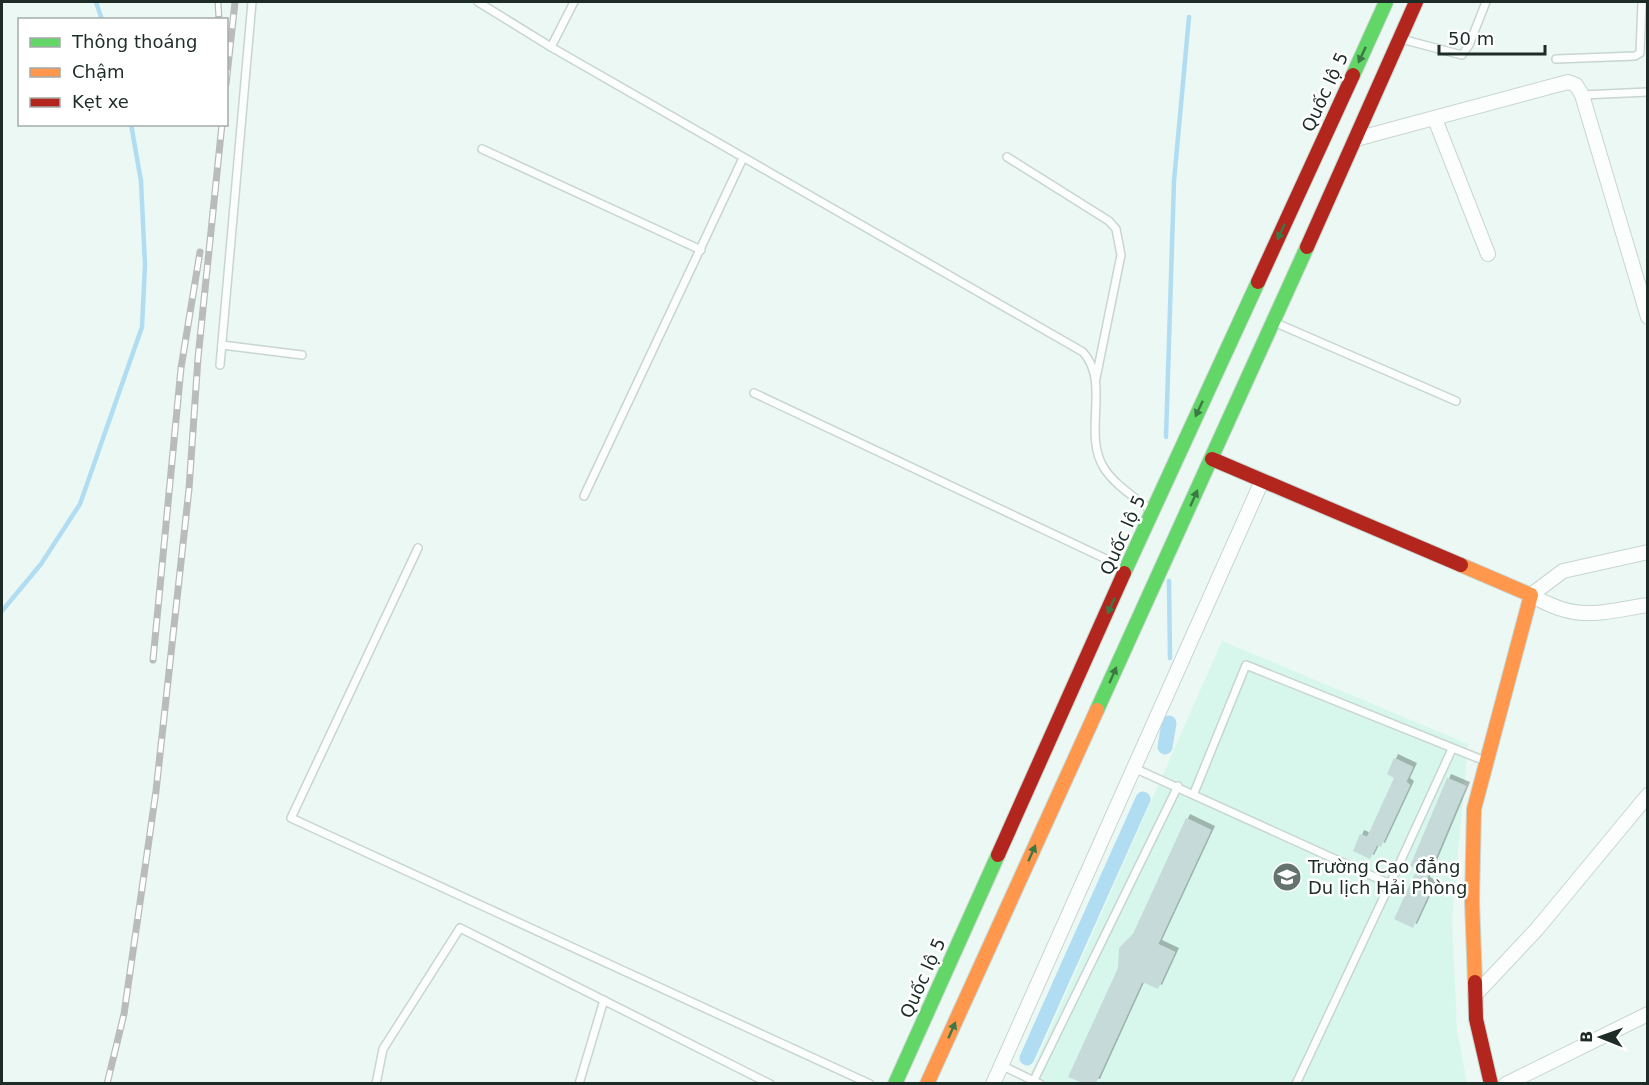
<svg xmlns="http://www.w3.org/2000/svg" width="1649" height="1085" viewBox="0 0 1649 1085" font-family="'DejaVu Sans',sans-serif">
	<defs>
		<filter id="shadow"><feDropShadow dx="4" dy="-4" stdDeviation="0" flood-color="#0004"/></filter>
	</defs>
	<rect width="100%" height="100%" fill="#ebf8f4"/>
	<path fill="#d7f7ed" d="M1222,641L1468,744L1452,919L1457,1030L1467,1083L1026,1084Z"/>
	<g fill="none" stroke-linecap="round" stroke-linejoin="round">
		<g stroke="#b1ddf2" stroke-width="4.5">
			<path d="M96,2L102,20"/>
			<path d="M1166,437L1174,181L1189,17"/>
			<path d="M1169,581L1170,658"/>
			<path d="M2,611L41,564L80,504L142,327L145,265L141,181L131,124"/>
		</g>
		<g stroke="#b1ddf2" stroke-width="15">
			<path d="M1165,747L1169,723"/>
			<path d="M1027,1058L1143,799"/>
		</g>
	</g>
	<g fill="#c6dada" filter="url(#shadow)">
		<path d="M1394,758L1413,767L1406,782L1410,785L1381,847L1377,845L1370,859L1353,851L1360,834L1367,837L1394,778L1387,774Z"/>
		<path d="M1447,778L1466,786L1426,881L1433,885L1413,928L1394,919L1417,869L1410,866Z"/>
		<path d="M1186,818L1211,830L1158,944L1175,952L1158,989L1142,982L1096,1083H1083L1068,1077L1118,968L1119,948L1133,934Z"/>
	</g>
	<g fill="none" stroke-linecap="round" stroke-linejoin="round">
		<g stroke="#c8d5d1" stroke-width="10">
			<g id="lane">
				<path d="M478,2L551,47L1083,352C1111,383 1082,433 1104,468C1114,484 1133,496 1148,508"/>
				<path d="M1405,40L1462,55L1469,45L1486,2"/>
				<path d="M551,47L574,2"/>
				<path d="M1556,59L1635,56L1640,53L1642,2"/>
				<path d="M1582,95L1648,92"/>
				<path d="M482,149L701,250"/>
				<path d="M1007,157L1109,221L1116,229L1121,255L1096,378"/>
				<path d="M1276,323L1456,401"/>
				<path d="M222,345L302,355"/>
				<path d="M220,365L252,2"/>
				<path d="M754,393L1123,567"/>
				<path d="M584,496L743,158"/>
				<path d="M418,548L291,818L870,1084"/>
				<path d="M1134,768L1390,884L1296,1084"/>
				<path d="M1194,793L1246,665L1485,761"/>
				<path d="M1390,884L1452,749"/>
				<path d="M1001,1065L1040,1084"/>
				<path d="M1034,1080L1178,786"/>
				<path d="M376,1084L383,1049L460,928L770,1084"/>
				<path d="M579,1084L604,1000"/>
			</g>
		</g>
		<g stroke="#c8d5d1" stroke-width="16">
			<g id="street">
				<path d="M1435,119L1488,254"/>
				<path d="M1356,139L1568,82L1576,85L1582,95L1648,317"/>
				<path d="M1648,552L1563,571L1531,595C1577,622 1597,613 1648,605"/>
				<path d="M1475,995L1537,929L1648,795"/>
				<path d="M993,1084L1262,481"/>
				<path d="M1506,1084L1648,1014"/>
			</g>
		</g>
		<g stroke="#c8d5d1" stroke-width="16">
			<g id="fast">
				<path d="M1353,75L1386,2"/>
				<path d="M1124,573L1258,282"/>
				<path d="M1097,710L1307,247"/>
				<path d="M895,1084L998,855"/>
			</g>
		</g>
		<g stroke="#c8d5d1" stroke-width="16">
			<g id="slow">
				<path d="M1461,565L1531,595L1474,809L1472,901L1475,982"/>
				<path d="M927,1084L1097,710"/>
			</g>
		</g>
		<g stroke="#c8d5d1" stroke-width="16">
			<g id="jam">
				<path d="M1307,247L1416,2"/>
				<path d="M1258,282L1353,75"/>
				<path d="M1212,459L1461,565"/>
				<path d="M998,855L1124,573"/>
				<path d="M1475,982L1476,1019L1491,1084"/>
			</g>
		</g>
		<use href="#lane" stroke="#fcfefd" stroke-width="7"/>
		<use href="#street" stroke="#fcfefd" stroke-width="14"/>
		<use href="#fast" stroke="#63d668" stroke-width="14"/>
		<use href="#slow" stroke="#ff974d" stroke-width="14"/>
		<use href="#jam" stroke="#b3261e" stroke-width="14"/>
		<g stroke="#b9bcbb" stroke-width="7">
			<g id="rail">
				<path d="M218,2L219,20"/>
				<path d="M226,84L235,2"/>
				<path d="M153,660L181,368L200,252"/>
				<path d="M107,1084L124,1014L156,791L189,489L198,358L222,124"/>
			</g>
		</g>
		<use href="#rail" stroke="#fff" stroke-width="4.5" stroke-dasharray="14" stroke-linecap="butt"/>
	</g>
	<defs><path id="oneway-solid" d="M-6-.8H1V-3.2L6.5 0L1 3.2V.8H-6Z" transform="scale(1.5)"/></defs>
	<g fill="#3c7844">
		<use href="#oneway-solid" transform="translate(1362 55) rotate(115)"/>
		<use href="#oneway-solid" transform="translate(1281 232) rotate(115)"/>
		<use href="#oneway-solid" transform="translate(1199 409) rotate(115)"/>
		<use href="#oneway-solid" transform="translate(1194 498) rotate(-66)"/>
		<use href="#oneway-solid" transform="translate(1111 606) rotate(114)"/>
		<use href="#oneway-solid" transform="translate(1113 675) rotate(-66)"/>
		<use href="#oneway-solid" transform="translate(1032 853) rotate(-66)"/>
		<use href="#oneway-solid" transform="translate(952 1030) rotate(-66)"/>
	</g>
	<defs>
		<g id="university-disc" transform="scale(1.5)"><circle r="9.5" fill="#65736f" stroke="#fff"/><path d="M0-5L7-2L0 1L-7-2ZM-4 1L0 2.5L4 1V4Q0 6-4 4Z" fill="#fff"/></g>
	</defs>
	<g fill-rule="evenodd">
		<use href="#university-disc" x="1287" y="877"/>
	</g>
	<g text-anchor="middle" stroke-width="5" stroke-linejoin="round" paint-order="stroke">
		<g font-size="18" fill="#1d2c27" stroke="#fff">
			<text transform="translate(1325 92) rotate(-65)" y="6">Quốc lộ 5</text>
			<text transform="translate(1123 535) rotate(-66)" y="6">Quốc lộ 5</text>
			<text transform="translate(923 978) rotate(-66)" y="6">Quốc lộ 5</text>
		</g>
		<g font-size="18" fill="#1d2c27" stroke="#fff" text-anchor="start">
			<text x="1308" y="873">Trường Cao đẳng<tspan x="1308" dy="21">Du lịch Hải Phòng</tspan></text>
		</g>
	</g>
	<rect width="1649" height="1085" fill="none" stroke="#1d2c27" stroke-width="6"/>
	<rect x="18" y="18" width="210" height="108" fill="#ffffff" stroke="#a5aba9" stroke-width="1.5"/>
	<rect x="30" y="38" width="30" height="9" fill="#63d668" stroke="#a5aba9" stroke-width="1.5"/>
	<text x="72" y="48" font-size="18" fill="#1d2c27">Thông thoáng</text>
	<rect x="30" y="68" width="30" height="9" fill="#ff974d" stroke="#a5aba9" stroke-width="1.5"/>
	<text x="72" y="78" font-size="18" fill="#1d2c27">Chậm</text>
	<rect x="30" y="98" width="30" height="9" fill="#b3261e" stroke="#a5aba9" stroke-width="1.5"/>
	<text x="72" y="108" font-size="18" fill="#1d2c27">Kẹt xe</text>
	<g transform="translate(1601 1037) rotate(271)" stroke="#ffffff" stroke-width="4.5" paint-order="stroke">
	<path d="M0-4.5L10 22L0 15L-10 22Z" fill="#1d2c27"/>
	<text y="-9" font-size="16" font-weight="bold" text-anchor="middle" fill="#1d2c27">B</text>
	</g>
	<path d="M1439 45v9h106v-9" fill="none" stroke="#1d2c27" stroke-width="3"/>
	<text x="1448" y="45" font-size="18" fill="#1d2c27" stroke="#ffffff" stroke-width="4.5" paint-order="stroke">50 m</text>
</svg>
